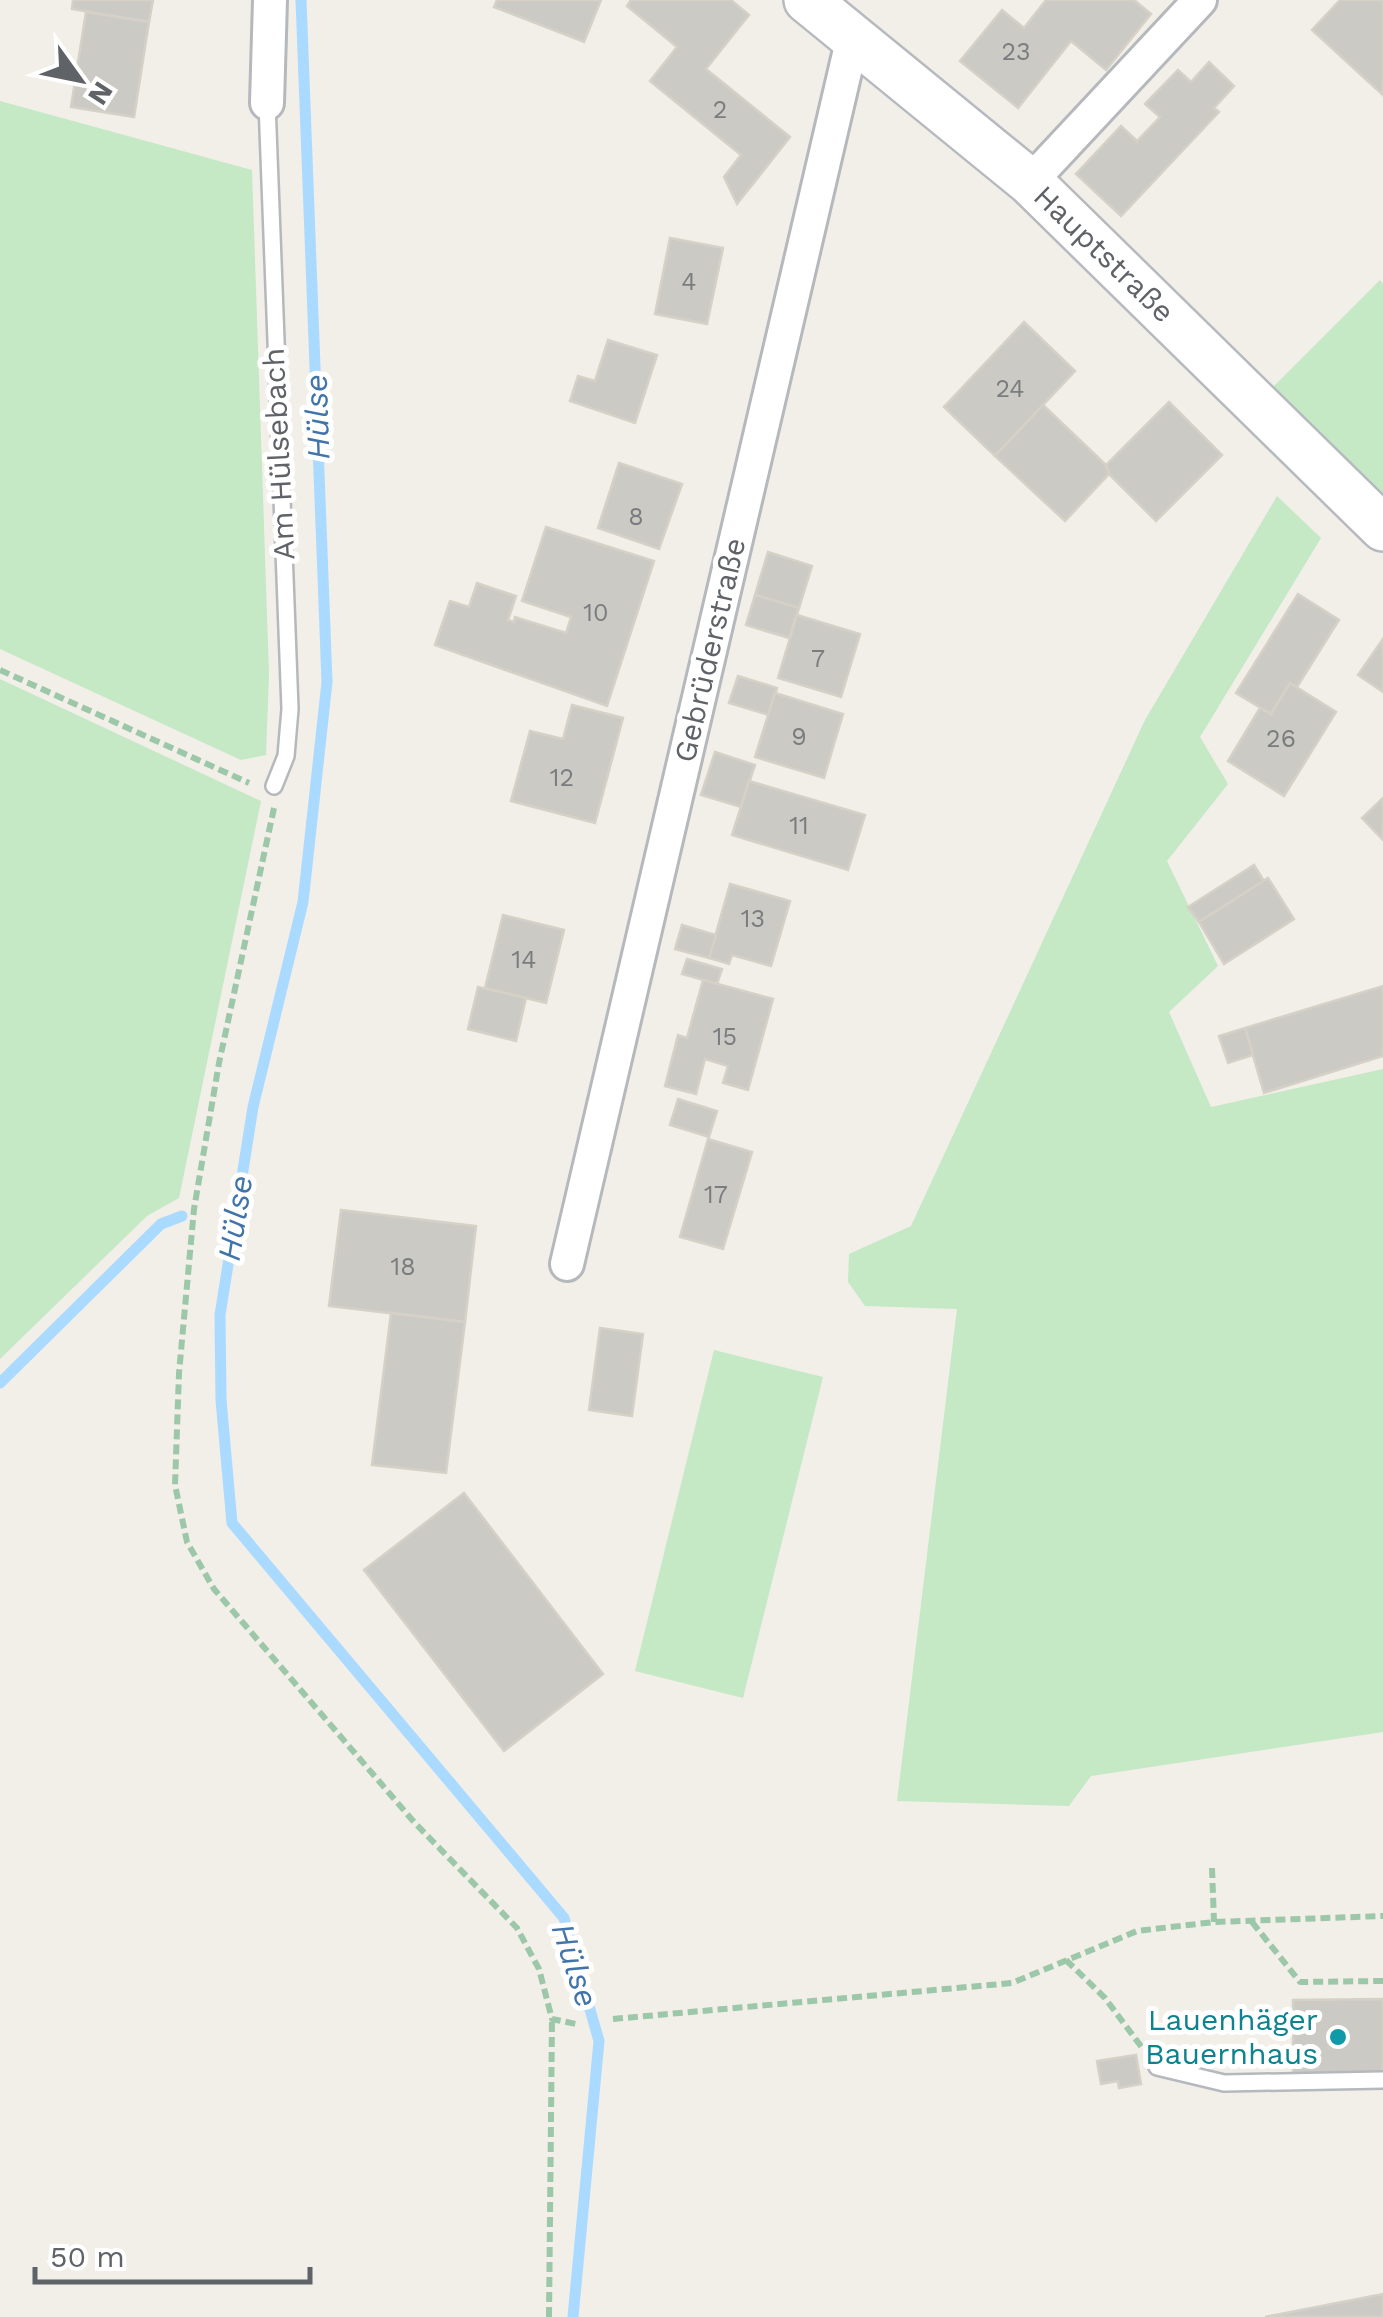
<svg xmlns="http://www.w3.org/2000/svg" width="1383" height="2317" viewBox="0 0 1383 2317" font-family="'Work Sans',sans-serif">
	<rect width="100%" height="100%" fill="#f1efe8"/>
	<g fill="#c5e8c5">
		<path d="M0,101L252,170L269,675L266,755L241,760L0,649Z"/>
		<path d="M1380,280L1383,284V493L1272,388Z"/>
		<path d="M1277,496L1321,538L1200,737L1228,784L1167,861L1218,966L1169,1012L1211,1107L1383,1069V1732L1091,1776L1069,1806L897,1801L957,1309L865,1306L848,1282L849,1254L911,1226L1145,720Z"/>
		<path d="M0,679L261,801L179,1198L147,1216L0,1359Z"/>
		<path d="M714,1350L823,1377L743,1698L635,1671Z"/>
	</g>
	<g fill="none" stroke-linecap="round" stroke-linejoin="round">
		<g stroke="#aadaff" stroke-width="11">
			<path d="M301,0L327,682L303,902L253,1107L220,1315L221,1400L232,1523L564,1918L599,2041L573,2317"/>
			<path d="M0,1383L161,1224L182,1216"/>
		</g>
	</g>
	<g fill="#cccac5" stroke="#d6d1c6" stroke-width="2.5">
		<path d="M73,0H153L149,22L72,9Z"/>
		<path d="M497,0H601L584,42L494,7Z"/>
		<path d="M631,0H731L749,15L706,69L790,137L737,204L724,177L741,155L650,81L677,47L627,6Z"/>
		<path d="M1046,0H1134L1151,14L1106,70L1071,41L1018,108L960,61L1002,10L1024,28Z"/>
		<path d="M1340,0H1383V95L1312,30Z"/>
		<path d="M86,12L149,22L134,117L71,107Z"/>
		<path d="M1209,62L1234,86L1214,108L1219,112L1121,216L1076,174L1121,126L1137,141L1160,117L1145,104L1178,70L1191,82Z"/>
		<path d="M670,238L723,248L707,324L655,314Z"/>
		<path d="M1024,322L1075,371L995,456L944,407Z"/>
		<path d="M608,340L657,355L635,423L570,401L578,376L595,381Z"/>
		<path d="M1169,402L1222,455L1156,521L1109,474L1106,465Z"/>
		<path d="M1043,405L1106,465L1109,474L1065,521L995,456Z"/>
		<path d="M619,463L682,484L659,549L598,528Z"/>
		<path d="M546,527L654,561L607,706L435,645L450,601L469,607L477,583L516,596L508,620L514,622L515,617L566,633L571,617L522,601Z"/>
		<path d="M768,552L812,566L799,608L755,595Z"/>
		<path d="M1298,594L1339,620L1297,687L1290,683L1271,714L1236,693Z"/>
		<path d="M755,595L799,608L789,638L746,625Z"/>
		<path d="M797,615L860,634L841,697L778,678Z"/>
		<path d="M1383,639V692L1358,675Z"/>
		<path d="M738,676L777,688L769,715L729,703Z"/>
		<path d="M1290,683L1336,712L1284,796L1228,761L1260,708L1271,714Z"/>
		<path d="M775,693L843,714L824,778L755,757Z"/>
		<path d="M572,705L623,718L595,823L511,801L530,731L563,739Z"/>
		<path d="M715,752L755,765L741,807L701,795Z"/>
		<path d="M749,781L865,815L848,870L732,835Z"/>
		<path d="M1383,798V840L1362,818Z"/>
		<path d="M1254,865L1264,881L1199,922L1188,907Z"/>
		<path d="M1268,878L1294,919L1224,964L1199,922Z"/>
		<path d="M730,884L790,901L771,966L732,955L729,964L709,958Z"/>
		<path d="M503,915L564,930L546,1003L485,988Z"/>
		<path d="M682,925L716,935L709,958L675,949Z"/>
		<path d="M687,959L722,969L717,984L682,974Z"/>
		<path d="M703,980L773,999L748,1090L723,1083L728,1066L705,1059L696,1094L665,1086L678,1035L687,1038Z"/>
		<path d="M1383,986V1056L1264,1093L1245,1028Z"/>
		<path d="M478,987L526,998L516,1041L468,1029Z"/>
		<path d="M1245,1028L1253,1055L1228,1063L1219,1036Z"/>
		<path d="M678,1099L717,1111L709,1137L670,1125Z"/>
		<path d="M708,1139L752,1152L723,1249L680,1237Z"/>
		<path d="M341,1210L476,1226L465,1322L329,1306Z"/>
		<path d="M391,1313L465,1322L446,1473L372,1465Z"/>
		<path d="M600,1328L643,1334L632,1416L589,1410Z"/>
		<path d="M464,1493L603,1674L504,1751L364,1570Z"/>
		<path d="M1383,1999V2074L1293,2075V2000Z"/>
		<path d="M1136,2055L1141,2084L1119,2088L1118,2081L1101,2084L1097,2061Z"/>
		<path d="M1383,2294V2317H1265Z"/>
	</g>
	<g fill="none" stroke-linecap="round" stroke-linejoin="round">
		<g stroke="#b5b8bc" stroke-width="20">
			<g id="lane">
				<path d="M267,103L290,709L286,756L274,786"/>
				<path d="M1157,2067L1224,2083L1383,2080"/>
			</g>
		</g>
		<g stroke="#b5b8bc" stroke-width="38">
			<g id="street">
				<path d="M267,103L270,0"/>
				<path d="M1030,182L1200,0"/>
				<path d="M567,1264L853,37"/>
			</g>
		</g>
		<g stroke="#b6babf" stroke-width="50">
			<path id="secondary" d="M807,0L1030,182L1383,528"/>
		</g>
		<g stroke="#9cc7a9" stroke-width="6" stroke-dasharray="10 5" stroke-linecap="butt">
			<path d="M0,670L249,783"/>
			<path d="M274,808L219,1063L194,1209L179,1373L175,1485L187,1542L214,1589L414,1822L517,1928L539,1969L552,2019L576,2024"/>
			<path d="M1212,1868L1214,1922"/>
			<path d="M1252,1922L1300,1982L1383,1981"/>
			<path d="M1066,1960L1105,1998L1143,2049"/>
			<path d="M613,2019L1012,1983L1137,1931L1214,1922L1383,1916"/>
			<path d="M549,2317L552,2019"/>
		</g>
		<use href="#lane" stroke="#fff" stroke-width="15"/>
		<use href="#street" stroke="#fff" stroke-width="32"/>
		<use href="#secondary" stroke="#fff" stroke-width="45"/>
	</g>
	<circle fill="#0f9aa8" stroke="#fff" stroke-width="4" cx="1338" cy="2037" r="10"/>
	<g text-anchor="middle" stroke-width="10" stroke-linejoin="round" paint-order="stroke">
		<g font-size="25" fill="#7a7d7f">
			<text x="1016" y="60">23</text>
			<text x="720" y="118">2</text>
			<text x="689" y="290">4</text>
			<text x="1010" y="397">24</text>
			<text x="636" y="525">8</text>
			<text x="596" y="621">10</text>
			<text x="818" y="667">7</text>
			<text x="799" y="745">9</text>
			<text x="1281" y="747">26</text>
			<text x="562" y="786">12</text>
			<text x="799" y="834">11</text>
			<text x="753" y="927">13</text>
			<text x="524" y="968">14</text>
			<text x="725" y="1045">15</text>
			<text x="716" y="1203">17</text>
			<text x="403" y="1275">18</text>
		</g>
		<g font-size="30" fill="#5f6368" stroke="#fff">
			<text transform="translate(1104 254) rotate(44)" y="10">Hauptstraße</text>
			<text transform="translate(279 454) rotate(-93)" y="10">Am Hülsebach</text>
			<text transform="translate(710 650) rotate(-77)" y="10">Gebrüderstraße</text>
		</g>
		<g font-size="30" fill="#0d838f" stroke="#fff" text-anchor="end">
			<text x="1318" y="2030">Lauenhäger<tspan x="1318" dy="34">Bauernhaus</tspan></text>
		</g>
		<g font-size="32" font-style="italic" fill="#4174aa" stroke="#fff">
			<text transform="translate(317 417) rotate(-92)" y="11">Hülse</text>
			<text transform="translate(235 1218) rotate(-81)" y="11">Hülse</text>
			<text transform="translate(575 1965) rotate(72)" y="11">Hülse</text>
		</g>
	</g>
	<g transform="translate(80 80) rotate(123)" stroke="#ffffff" stroke-width="8" paint-order="stroke">
	<path d="M0-8L18 38L0 25L-18 38Z" fill="#5f6368"/>
	<text y="-15" font-size="28" font-weight="bold" text-anchor="middle" fill="#5f6368">N</text>
	</g>
	<path d="M35 2267v15h275v-15" fill="none" stroke="#5f6368" stroke-width="5"/>
	<text x="50" y="2267" font-size="30" fill="#5f6368" stroke="#ffffff" stroke-width="8" paint-order="stroke">50 m</text>
</svg>
